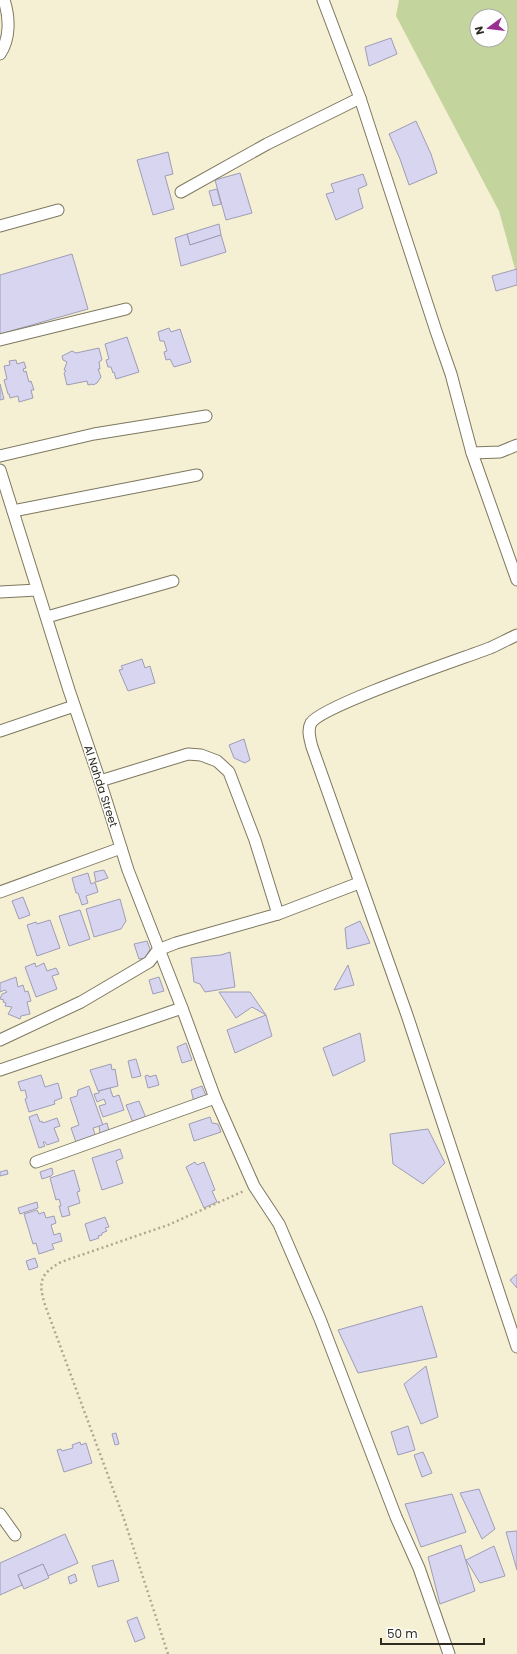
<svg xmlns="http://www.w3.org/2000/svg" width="517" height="1654" viewBox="0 0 517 1654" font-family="Poppins,sans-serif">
	<rect width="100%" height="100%" fill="#f5efd3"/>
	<path fill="#c4d49d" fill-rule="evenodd" d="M399,0H517V276L499,211L396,16ZM477,16H501V40H477Z"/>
	<g fill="#d7d5f0" stroke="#9e9db6">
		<path d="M391,38L397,54L369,66L365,47Z"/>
		<path d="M416,121L431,154L437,173L409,185L400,159L389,134Z"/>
		<path d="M168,152L173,174L165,176L174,209L153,215L137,160Z"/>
		<path d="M240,173L252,213L226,220L215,180Z"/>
		<path d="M363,174L367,185L358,189L363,208L336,220L326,194L334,192L331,184Z"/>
		<path d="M217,189L221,204L213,206L209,191Z"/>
		<path d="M219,224L221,235L190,245L187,234Z"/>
		<path d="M187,234L190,245L221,235L226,252L181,266L175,238Z"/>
		<path d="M72,254L88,309L0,334V275Z"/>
		<path d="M517,269V285L496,291L492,276Z"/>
		<path d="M169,328L171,332L180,329L191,362L174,367L170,359L166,360L164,352L167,351L164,341H160L158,332Z"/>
		<path d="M127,337L139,372L116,379L114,372L113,373L111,367H108L106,360L109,359L105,344Z"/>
		<path d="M99,348L102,360L99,362L100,369H98L101,377L97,383L93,385L92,384L88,385L87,381L67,385L64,373L66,371L64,370L67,362L63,360L62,356L72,351L76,353Z"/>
		<path d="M16,360L17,364L24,362L26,368L23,369L24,372L26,371L29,382L31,381L34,390H31L33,398L19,402L18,396L10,398L9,394H8L4,380L7,379L4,366L10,365L9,361Z"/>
		<path d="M0,384L4,399L0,400Z"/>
		<path d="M142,659L145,668L150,666L155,683L128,691L119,670L123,669L121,666Z"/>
		<path d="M244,739L250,760L245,763L234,758L229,745Z"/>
		<path d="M104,870L108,878L96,882L94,872Z"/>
		<path d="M88,873L91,884L95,882L98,892L86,896L88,903L82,905L78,893H76L72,878Z"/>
		<path d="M23,897L30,915L19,919L12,901Z"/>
		<path d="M120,899L126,921L121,929L94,937L86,909Z"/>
		<path d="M80,910L90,939L69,946L59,916Z"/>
		<path d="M50,920L60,948L37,956L27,925L36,922L37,924Z"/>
		<path d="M360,921L370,943L347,949L345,928Z"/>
		<path d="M147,941L150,949L146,958L139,959L134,944Z"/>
		<path d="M230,952L235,987L205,992L200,984L194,982L191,958L221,955Z"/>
		<path d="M35,963L36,967L44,963L47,971L56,968L59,974L52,976L57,989L36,997L25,967Z"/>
		<path d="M348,965L354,985L334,990Z"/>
		<path d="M16,977L18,987L23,985L25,992L28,991L31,1001L27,1002L30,1014L21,1016L20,1019L8,1014L12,1007L5,1006L6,1003L3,1002L4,1000L0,999L2,994L7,992L5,990L0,992V983Z"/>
		<path d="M159,977L164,991L153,994L149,980Z"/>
		<path d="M219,992H250L266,1015L252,1007L236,1018Z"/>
		<path d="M266,1015L272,1036L235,1053L227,1030Z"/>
		<path d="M360,1033L365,1061L333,1076L323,1048Z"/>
		<path d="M186,1043L192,1060L182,1063L177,1047Z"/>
		<path d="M136,1059L141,1076L132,1078L128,1061Z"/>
		<path d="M111,1064L112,1070L115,1069L118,1086L98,1091L90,1070Z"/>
		<path d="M41,1075L45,1087L58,1083L62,1098L54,1101L55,1104L29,1112L25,1099L27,1098L25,1090L21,1091L18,1082Z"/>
		<path d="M148,1075L149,1077L156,1075L159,1085L148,1088L145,1076Z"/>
		<path d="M89,1086L103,1125L93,1128L96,1138L77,1145L71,1128L79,1125L70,1098L77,1096L78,1090Z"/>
		<path d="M202,1086L207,1098L194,1102L191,1090Z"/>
		<path d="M110,1088L113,1097L119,1095L124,1110L103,1117L99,1106L106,1104L104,1099L97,1102L94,1094L99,1093V1091Z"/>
		<path d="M139,1101L146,1118L133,1123L126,1105Z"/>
		<path d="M37,1114L40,1122L42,1121L43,1123L57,1118L60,1126L54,1128L59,1141L47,1145L45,1142H43L45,1146L39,1148L29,1117Z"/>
		<path d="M210,1117L212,1123L218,1124L221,1132L194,1141L189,1124Z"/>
		<path d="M107,1123L109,1131L100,1134L99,1126Z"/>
		<path d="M428,1129L445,1163L423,1184L393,1164L390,1134Z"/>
		<path d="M120,1149L123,1158L116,1161L123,1183L102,1190L92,1158Z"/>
		<path d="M195,1162L197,1165L204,1162L215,1190L212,1191L217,1202L204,1208L186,1167Z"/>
		<path d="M52,1168L53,1174L51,1176L42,1179L40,1172Z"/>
		<path d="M7,1170L8,1174L0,1176V1172Z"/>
		<path d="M74,1170L80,1191L77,1192L80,1203L68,1207L70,1215L62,1217L59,1206H61L59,1199L56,1200L50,1178Z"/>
		<path d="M37,1202L38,1208L20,1214L18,1208Z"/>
		<path d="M37,1210L39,1214L44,1212L46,1218L54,1216L56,1223L51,1225L54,1235L60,1233L62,1241L52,1244L54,1249L39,1254L36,1243L33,1244L24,1214Z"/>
		<path d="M105,1217L109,1227L105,1228L107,1231L102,1233V1235L98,1236L99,1238L90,1241L85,1224Z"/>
		<path d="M35,1258L38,1267L29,1270L26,1261Z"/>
		<path d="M517,1274V1288L510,1280Z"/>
		<path d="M422,1306L437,1357L358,1373L338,1330Z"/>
		<path d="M426,1366L438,1417L421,1424L404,1384Z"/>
		<path d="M408,1426L415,1450L398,1455L391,1432Z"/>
		<path d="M116,1433L119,1444L115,1445L112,1434Z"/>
		<path d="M80,1442L81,1445L86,1443L92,1463L64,1472L57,1450L61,1449L62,1451L73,1448L72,1445Z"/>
		<path d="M423,1452L432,1473L422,1477L414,1455Z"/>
		<path d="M479,1489L495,1529L482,1539L460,1493Z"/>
		<path d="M452,1494L466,1532L421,1547L405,1504Z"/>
		<path d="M517,1531V1570L506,1532Z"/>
		<path d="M65,1534L78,1563L48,1576L43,1564L18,1575L22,1585L0,1595V1563Z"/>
		<path d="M461,1545L475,1591L440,1604L428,1557Z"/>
		<path d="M494,1546L505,1576L480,1583L466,1560Z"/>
		<path d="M113,1560L119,1581L98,1587L92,1566Z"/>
		<path d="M43,1564L49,1578L24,1589L18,1575Z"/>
		<path d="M75,1574L77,1581L70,1584L68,1577Z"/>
		<path d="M137,1617L145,1638L135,1642L127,1621Z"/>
	</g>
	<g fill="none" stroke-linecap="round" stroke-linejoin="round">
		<g stroke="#7d785f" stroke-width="13">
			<g id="minor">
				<path d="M323,0L360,98L436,331L451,374L472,453L517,580"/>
				<path d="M0,54C10,39 10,18 4,0"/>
				<path d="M181,192L267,144L360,98"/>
				<path d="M0,226L58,210"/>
				<path d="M0,340L126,309"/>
				<path d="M472,453L500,452L517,445"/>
				<path d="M0,456L94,434L206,416"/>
				<path d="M0,470L69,690L100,781L128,870L182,1008L215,1098L254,1186L279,1224L320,1319L396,1517L419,1568L449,1654"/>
				<path d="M13,511L197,475"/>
				<path d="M0,592L37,590"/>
				<path d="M47,617L173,581"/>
				<path d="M517,635C508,639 499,644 490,648C461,659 323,705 311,723C307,730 310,739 312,747L407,1015L517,1347"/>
				<path d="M0,731L74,706"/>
				<path d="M100,781L188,754L201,755L217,761L229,772L255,840L278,914"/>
				<path d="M0,892L121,848"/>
				<path d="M0,1040L81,1002L149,962L158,950L176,943L278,914L359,883"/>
				<path d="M0,1070L182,1008"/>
				<path d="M36,1162L215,1098"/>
				<path d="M0,1514L15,1535"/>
			</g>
		</g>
		<path stroke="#aca892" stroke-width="2.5" stroke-dasharray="2 3" stroke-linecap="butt" d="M168,1654L123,1516L45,1305C38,1282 40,1274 61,1262L168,1225L244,1191"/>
		<use href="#minor" stroke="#fff" stroke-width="11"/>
	</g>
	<g text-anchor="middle" stroke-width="3" stroke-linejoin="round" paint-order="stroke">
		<g font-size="11" fill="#2e2c22" stroke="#fff">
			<text transform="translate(101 786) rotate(72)" y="4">Al Nahda Street</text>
		</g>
	</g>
	<g transform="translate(489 28) rotate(255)"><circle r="19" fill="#ffffff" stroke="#ababa7"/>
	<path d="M0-3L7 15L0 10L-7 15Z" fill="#982f91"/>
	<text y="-6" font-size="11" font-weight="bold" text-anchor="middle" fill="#2e2c22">N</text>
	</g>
	<path d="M381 1638v6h103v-6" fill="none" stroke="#2e2c22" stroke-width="2"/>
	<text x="387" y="1638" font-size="12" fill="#2e2c22" stroke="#ffffff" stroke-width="3" paint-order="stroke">50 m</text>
</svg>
